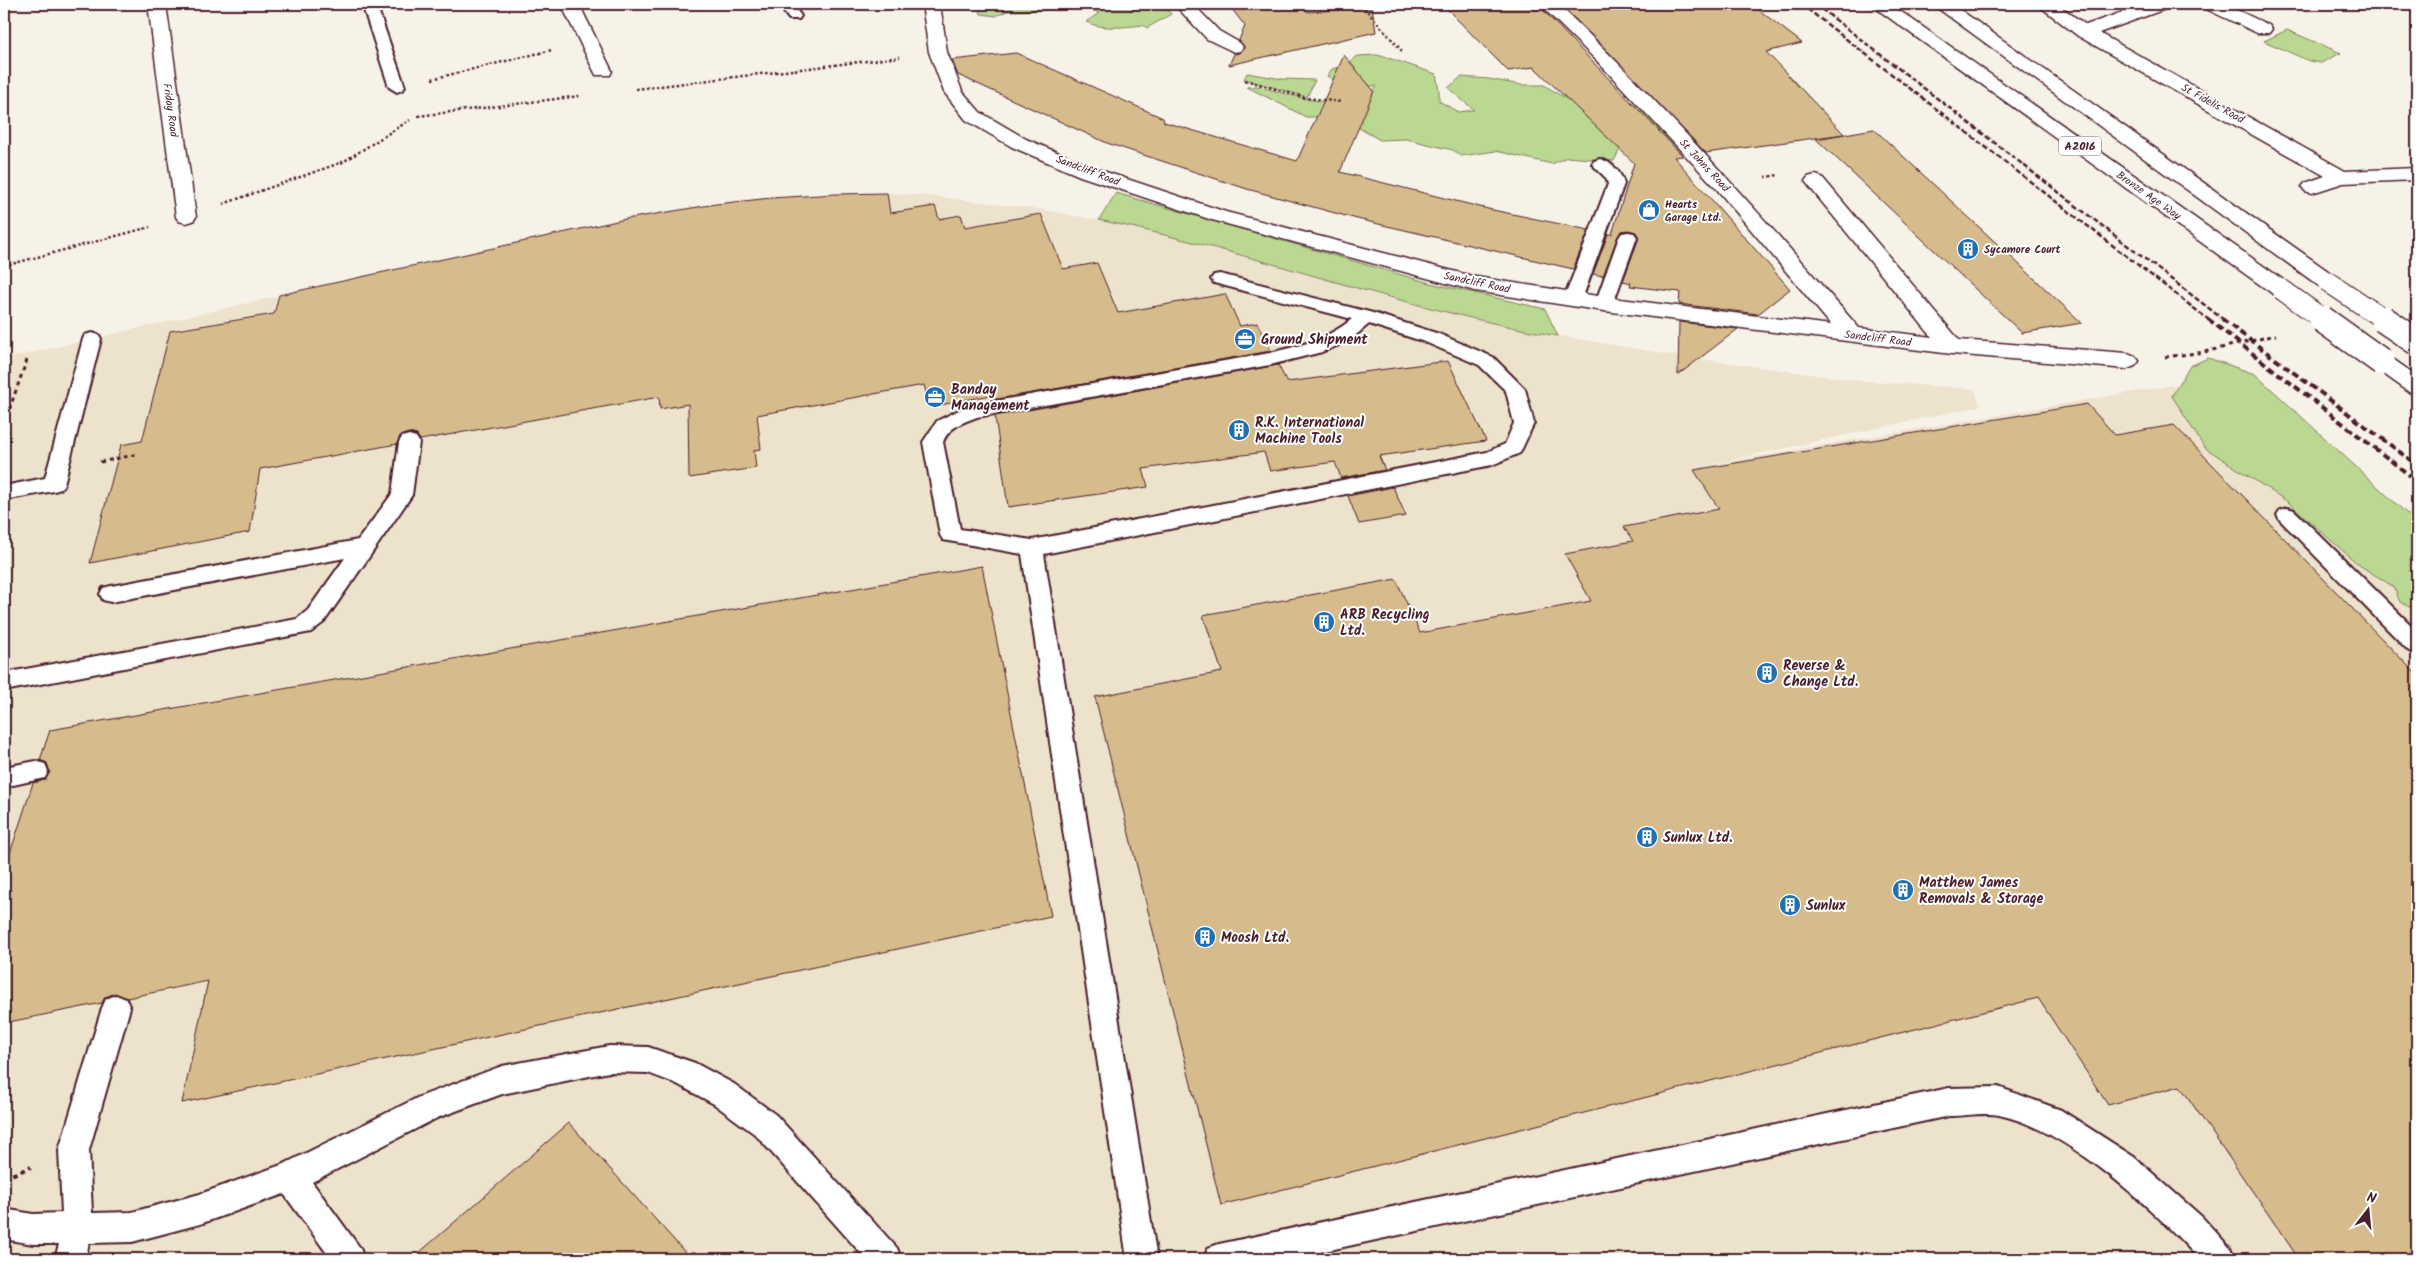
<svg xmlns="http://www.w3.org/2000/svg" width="2421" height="1263" viewBox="0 0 2421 1263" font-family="Kalam,sans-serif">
	<rect width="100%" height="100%" fill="#f7f2e8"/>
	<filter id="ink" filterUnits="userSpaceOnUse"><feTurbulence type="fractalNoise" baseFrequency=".02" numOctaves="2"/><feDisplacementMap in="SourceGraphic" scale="10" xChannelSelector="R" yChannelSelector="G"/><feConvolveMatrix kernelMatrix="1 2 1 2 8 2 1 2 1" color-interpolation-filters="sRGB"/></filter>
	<g filter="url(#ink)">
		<path fill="#ede2cc" d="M887,193L930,196L1039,209L1143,229L1433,309L1514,328L1679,356L1862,381L1975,389L1980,406L1707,465L2209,379L2417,562V1259H4V359L401,268L626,219L716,204L771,198L836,194Z"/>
		<g fill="#bad891" stroke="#827c5e">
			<path d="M978,4H1163L1171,14L1147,28L1143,25C1124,27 1103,30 1086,22L1099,13L1089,9L1007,11L996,16L981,14Z"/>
			<path d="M2287,30L2341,53L2321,63L2309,61L2264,41Z"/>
			<path d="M1377,55C1398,60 1416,68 1436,74L1439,90V101L1458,112L1474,110L1448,88L1461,77L1489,79L1521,85H1544L1580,107L1624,99L1644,109L1671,115L1680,127L1672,142L1658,148L1624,141L1614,161L1567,157L1552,164L1496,151L1461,156L1453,150L1406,139L1380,140L1352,124L1323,117H1306L1247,87L1257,86C1291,94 1351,118 1377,86H1341L1327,76L1332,69L1345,65L1358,56Z"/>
			<path d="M1247,73L1282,79L1315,80L1307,97L1244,79Z"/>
			<path d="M1116,193L1430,283L1545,309L1558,336C1402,309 1254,252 1099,220Z"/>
			<path d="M2208,358L2255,374L2417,523V611L2400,602L2394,587L2359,565L2288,502L2204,447L2172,396L2190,366Z"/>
		</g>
		<g fill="#d6bc8c" stroke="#4a1f2b">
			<path d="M1228,4H1301L1308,12L1372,7L1376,32L1229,65L1234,54L1240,53L1244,48L1239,40L1245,26Z"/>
			<path d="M1442,4H1537L1683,156L1674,157L1790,289L1758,314L1679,304L1680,292L1630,286L1631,283L1623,281L1639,238L1636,232L1628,230L1622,231L1618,236L1603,276L1593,274L1608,234H1612L1634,163L1534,67L1508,71Z"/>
			<path d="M1560,4H1751L1802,43L1766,52L1844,134L1706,153Z"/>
			<path d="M1016,53L1163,118L1164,122L1297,161L1344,55L1374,91L1340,172L1488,209L1589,230L1573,269L1357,219L1247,189L1107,143L958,75L952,60Z"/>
			<path d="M1874,129L2082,323L2022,333L1816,139Z"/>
			<path d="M887,193L890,213L935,206L939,219L961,215L965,227L1041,214L1063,269L1097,263L1118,313L1225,294L1240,326L1257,323L1271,351L992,400V395L930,407L924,385L757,415L761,449L754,450L756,468L689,478L688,404L660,409L659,397L420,440L417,435L408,433L400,436L397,444L260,469L250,532L90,563L121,445L142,441L170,331L274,314L279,295L626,219L716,204L771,198L836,194Z"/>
			<path d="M1679,322L1738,329L1678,375Z"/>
			<path d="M1448,361L1486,441L1379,456L1385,470L1341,478L1335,462L1270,471L1264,452L1143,469L1148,487L1008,507L995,416L1278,365L1287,382Z"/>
			<path d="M2087,404L2115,435L2174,425L2417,675V1259H2299L2180,1086L2108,1105L2038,998L1221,1205L1095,697L1222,672L1203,615L1396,579L1420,633L1591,601L1565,554L1633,541L1624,527L1719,509L1694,470Z"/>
			<path d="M1393,487L1406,516L1359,524L1348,496Z"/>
			<path d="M982,566L1051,916L182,1103L208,981L127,998L115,993L105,997L102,1003L4,1023V872L33,783L45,780L50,772L47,763L40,760L50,730Z"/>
			<path d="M569,1123L691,1259H412Z"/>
		</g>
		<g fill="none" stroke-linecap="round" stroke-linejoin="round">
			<g stroke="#4a1f2b" stroke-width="4">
				<g id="lane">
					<path d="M362,4H376L405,87L402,90L397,92L389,87Z"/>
					<path d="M778,4H792L801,16L799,19H789Z"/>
					<path d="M1600,159C1612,162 1621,172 1624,184L1582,299L1579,303H1567L1564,299L1608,184L1606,178L1592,164L1594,161Z"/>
					<path d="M1628,232L1634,233L1637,237L1613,304L1610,308H1598L1595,304L1619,237L1622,233Z"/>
					<path d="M1220,274L1373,313L1439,334L1493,357L1525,389L1534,423L1520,453L1492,465L1044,554L1157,1259H1127L1022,554L943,540L940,535L923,442L937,421L967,406L1270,353C1302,345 1326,340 1352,319L1214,283L1211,279L1214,275ZM1369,324L1425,342L1479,365L1506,391L1514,423L1505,444L1487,452L1032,540L960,529L943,442C949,427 963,422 977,417L1270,365L1322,352L1349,341Z"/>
					<path d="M92,333L99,335L101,339L64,484L61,489L54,491L4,500V486L45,478L83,339L85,335Z"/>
					<path d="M409,435L416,437L419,442L412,495L324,622L311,632L4,691V673L297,619L308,610L345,558L111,602L103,600L100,594L103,588L111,586L358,540L392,494L399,442L402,437Z"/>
					<path d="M2287,508L2294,510L2417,631V654L2409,651L2280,520L2277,515L2280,510Z"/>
					<path d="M36,761L45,764L48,771L45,778L4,787V767Z"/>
					<path d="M116,995L126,999L130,1008L89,1150L92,1213L132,1212L200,1194L284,1164L419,1097L502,1066L609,1046L648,1047L695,1063L734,1084L776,1115L897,1248L901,1259H866L756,1135L714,1104L677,1084L648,1073L609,1072L502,1094L437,1118L312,1182L360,1248L364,1259H331L284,1194L200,1224L132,1242L89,1243L85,1259H55L59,1244H33L4,1239V1209L33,1214L62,1213L59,1150L102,1008L106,999Z"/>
					<path d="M1998,1087L2061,1110L2134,1157L2202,1217L2230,1248L2234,1259H2199C2153,1208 2067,1129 1999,1115C1984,1112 1964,1116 1949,1116L1288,1259H1204L1208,1248L1219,1244L1949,1088Z"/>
				</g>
			</g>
			<g stroke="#4a1f2b" stroke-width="3">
				<g id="street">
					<path d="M148,4H166L196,217L193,221L186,223L179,221L176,217Z"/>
					<path d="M561,4H579L612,71L610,75H596L594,71Z"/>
					<path d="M922,4H940L947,52L962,91L980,112L1026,139L1094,168L1226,212L1476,277L1604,297L1831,325L1715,187L1596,60L1539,4H1558C1665,106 1762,216 1859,328L1932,337L1808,185L1805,181L1808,177L1815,175L1822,177L1959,340L2127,353L2135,356L2139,361L2135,366L2127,369L1952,354L1604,311L1475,291L1212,220L1080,176L1012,147L966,120L944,92L929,52Z"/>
					<path d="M1174,4H1193L1219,31L1240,43L1243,47L1240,51L1234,52L1207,39Z"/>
					<path d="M2037,4H2057L2086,25L2146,4H2171L2168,8L2099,33L2345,171L2417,168V180L2343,183L2312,193L2305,191L2302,187L2305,183L2325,176L2078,36Z"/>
					<path d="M2201,4H2224L2269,25L2272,29L2269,33H2257L2204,8Z"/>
				</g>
			</g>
			<g stroke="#4a1f2b" stroke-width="3">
				<g id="primary">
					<path d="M1870,4H1890L2289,284L2292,289L2289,294L2281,296L2273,294Z"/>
					<path d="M1932,4H1952L2335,276L2338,281L2335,286L2327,288L2319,286Z"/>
					<path d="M2382,354L2390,357L2417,376V395L2409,392L2374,367L2370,362L2374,357Z"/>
				</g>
			</g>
			<g stroke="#4a1f2b" stroke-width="2.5" stroke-dasharray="2.5 2.5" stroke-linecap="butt">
				<path d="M1361,4L1402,51"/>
				<path d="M432,79L552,50"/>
				<path d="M1245,80L1306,98L1342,102"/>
				<path d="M636,89L900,57"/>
				<path d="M418,116L580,96"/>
				<path d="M1765,177L1779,175"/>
				<path d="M223,204L343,162L410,120"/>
				<path d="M4,266L150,227"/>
			</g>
			<g stroke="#4a1f2b" stroke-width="3" stroke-dasharray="4 4" stroke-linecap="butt">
				<path d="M2165,357L2204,352L2276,335"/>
				<path d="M4,424L28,357"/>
				<path d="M100,462L139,454"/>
			</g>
			<path stroke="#4a1f2b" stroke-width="4" stroke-dasharray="4.5 4.5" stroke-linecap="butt" d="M4,1178L31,1167"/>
			<use href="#lane" fill="#fff" fill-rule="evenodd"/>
			<use href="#street" fill="#fff" fill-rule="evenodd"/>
			<use href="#primary" fill="#fff" fill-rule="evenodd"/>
			<g stroke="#4a1f2b" stroke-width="2.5" stroke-dasharray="5.5 2.5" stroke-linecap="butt">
				<path d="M1801,4L2209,320"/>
				<path d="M1815,4L2224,320"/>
			</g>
			<g stroke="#4a1f2b" stroke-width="4" stroke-dasharray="7 4" stroke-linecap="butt">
				<path d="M2208,319L2417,481"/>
				<path d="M2222,319L2417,465"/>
			</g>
			<g stroke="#4a1f2b" stroke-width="22" stroke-linecap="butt">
				<g id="primary-bridge-far1">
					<path d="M2327,281L2385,320"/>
					<path d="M2281,289L2324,320"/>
				</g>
			</g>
			<g stroke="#4a1f2b" stroke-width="29" stroke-linecap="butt">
				<g id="primary-bridge">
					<path d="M2322,319L2382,362"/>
					<path d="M2383,319L2417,342"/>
				</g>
			</g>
			<use href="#primary-bridge-far1" stroke="#fff" stroke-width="20"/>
			<use href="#primary-bridge" stroke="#fff" stroke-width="26"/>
		</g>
	</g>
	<defs>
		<g id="shop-disc" transform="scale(1.125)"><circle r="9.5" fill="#1f6fb2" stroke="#fff"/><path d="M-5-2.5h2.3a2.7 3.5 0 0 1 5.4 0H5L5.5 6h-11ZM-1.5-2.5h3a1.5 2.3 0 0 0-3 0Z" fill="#fff"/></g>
		<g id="building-disc" transform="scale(1.125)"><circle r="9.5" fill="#1f6fb2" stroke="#fff"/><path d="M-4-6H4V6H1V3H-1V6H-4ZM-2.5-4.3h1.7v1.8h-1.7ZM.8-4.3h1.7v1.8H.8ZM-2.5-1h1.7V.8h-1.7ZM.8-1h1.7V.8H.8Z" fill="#fff"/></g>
		<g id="office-disc" transform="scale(1.125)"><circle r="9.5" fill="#1f6fb2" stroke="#fff"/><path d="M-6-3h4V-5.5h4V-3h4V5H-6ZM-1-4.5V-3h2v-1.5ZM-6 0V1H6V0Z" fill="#fff"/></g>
	</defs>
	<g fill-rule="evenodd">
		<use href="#shop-disc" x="1649" y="210"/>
		<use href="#building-disc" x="1968" y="249"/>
		<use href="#office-disc" x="1245" y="339"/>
		<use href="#office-disc" x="935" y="397"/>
		<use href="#building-disc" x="1239" y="430"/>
		<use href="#building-disc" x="1324" y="622"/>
		<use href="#building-disc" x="1767" y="673"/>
		<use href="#building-disc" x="1647" y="837"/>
		<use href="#building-disc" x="1903" y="890"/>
		<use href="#building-disc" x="1790" y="905"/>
		<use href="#building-disc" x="1205" y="937"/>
	</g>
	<g text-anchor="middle" stroke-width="4" stroke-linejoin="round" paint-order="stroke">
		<g font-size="11" fill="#4a1f2b" stroke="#fff">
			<text transform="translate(2213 103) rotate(29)" y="4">St Fidelis Road</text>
			<text transform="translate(171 110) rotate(82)" y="4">Friday Road</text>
			<text transform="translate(1705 165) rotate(47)" y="4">St Johns Road</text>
			<text transform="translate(1088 170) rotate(21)" y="4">Sandcliff Road</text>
			<text transform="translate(2149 195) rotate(35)" y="4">Bronze Age Way</text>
			<text transform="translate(1477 282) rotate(12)" y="4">Sandcliff Road</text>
			<text transform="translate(1878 338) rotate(7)" y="4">Sandcliff Road</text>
		</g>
		<g font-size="11" font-weight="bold" fill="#4a1f2b" stroke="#fff" text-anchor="start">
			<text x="1665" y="208">Hearts<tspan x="1665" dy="13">Garage Ltd.</tspan></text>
			<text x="1984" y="253">Sycamore Court</text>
		</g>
		<rect fill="#fff" stroke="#80626b" stroke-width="1" x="2059" y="136.5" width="42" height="19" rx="4"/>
		<g font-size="12" font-weight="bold" fill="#4a1f2b">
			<text x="2080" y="150">A2016</text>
		</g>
		<g font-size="14" font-weight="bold" fill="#4a1f2b" stroke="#fff" text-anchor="start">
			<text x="1261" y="344">Ground Shipment</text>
			<text x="951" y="394">Banday<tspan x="951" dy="16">Management</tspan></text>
			<text x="1255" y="427">R.K. International<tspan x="1255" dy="16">Machine Tools</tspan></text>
			<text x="1340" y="619">ARB Recycling<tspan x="1340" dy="16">Ltd.</tspan></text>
			<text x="1783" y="670">Reverse &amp;<tspan x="1783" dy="16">Change Ltd.</tspan></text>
			<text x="1663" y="842">Sunlux Ltd.</text>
			<text x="1919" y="887">Matthew James<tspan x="1919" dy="16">Removals &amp; Storage</tspan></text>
			<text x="1806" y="910">Sunlux</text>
			<text x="1221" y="942">Moosh Ltd.</text>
		</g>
	</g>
	<rect width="2421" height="1263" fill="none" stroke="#fff" stroke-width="20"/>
	<rect x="10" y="10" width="2401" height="1243" fill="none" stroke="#4a1f2b" stroke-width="2" filter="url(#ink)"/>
	<g transform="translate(2368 1210) rotate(16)" stroke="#ffffff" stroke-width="4" paint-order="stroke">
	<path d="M0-4L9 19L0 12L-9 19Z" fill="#4a1f2b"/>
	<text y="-8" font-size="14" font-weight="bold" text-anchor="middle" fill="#4a1f2b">N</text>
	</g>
</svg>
